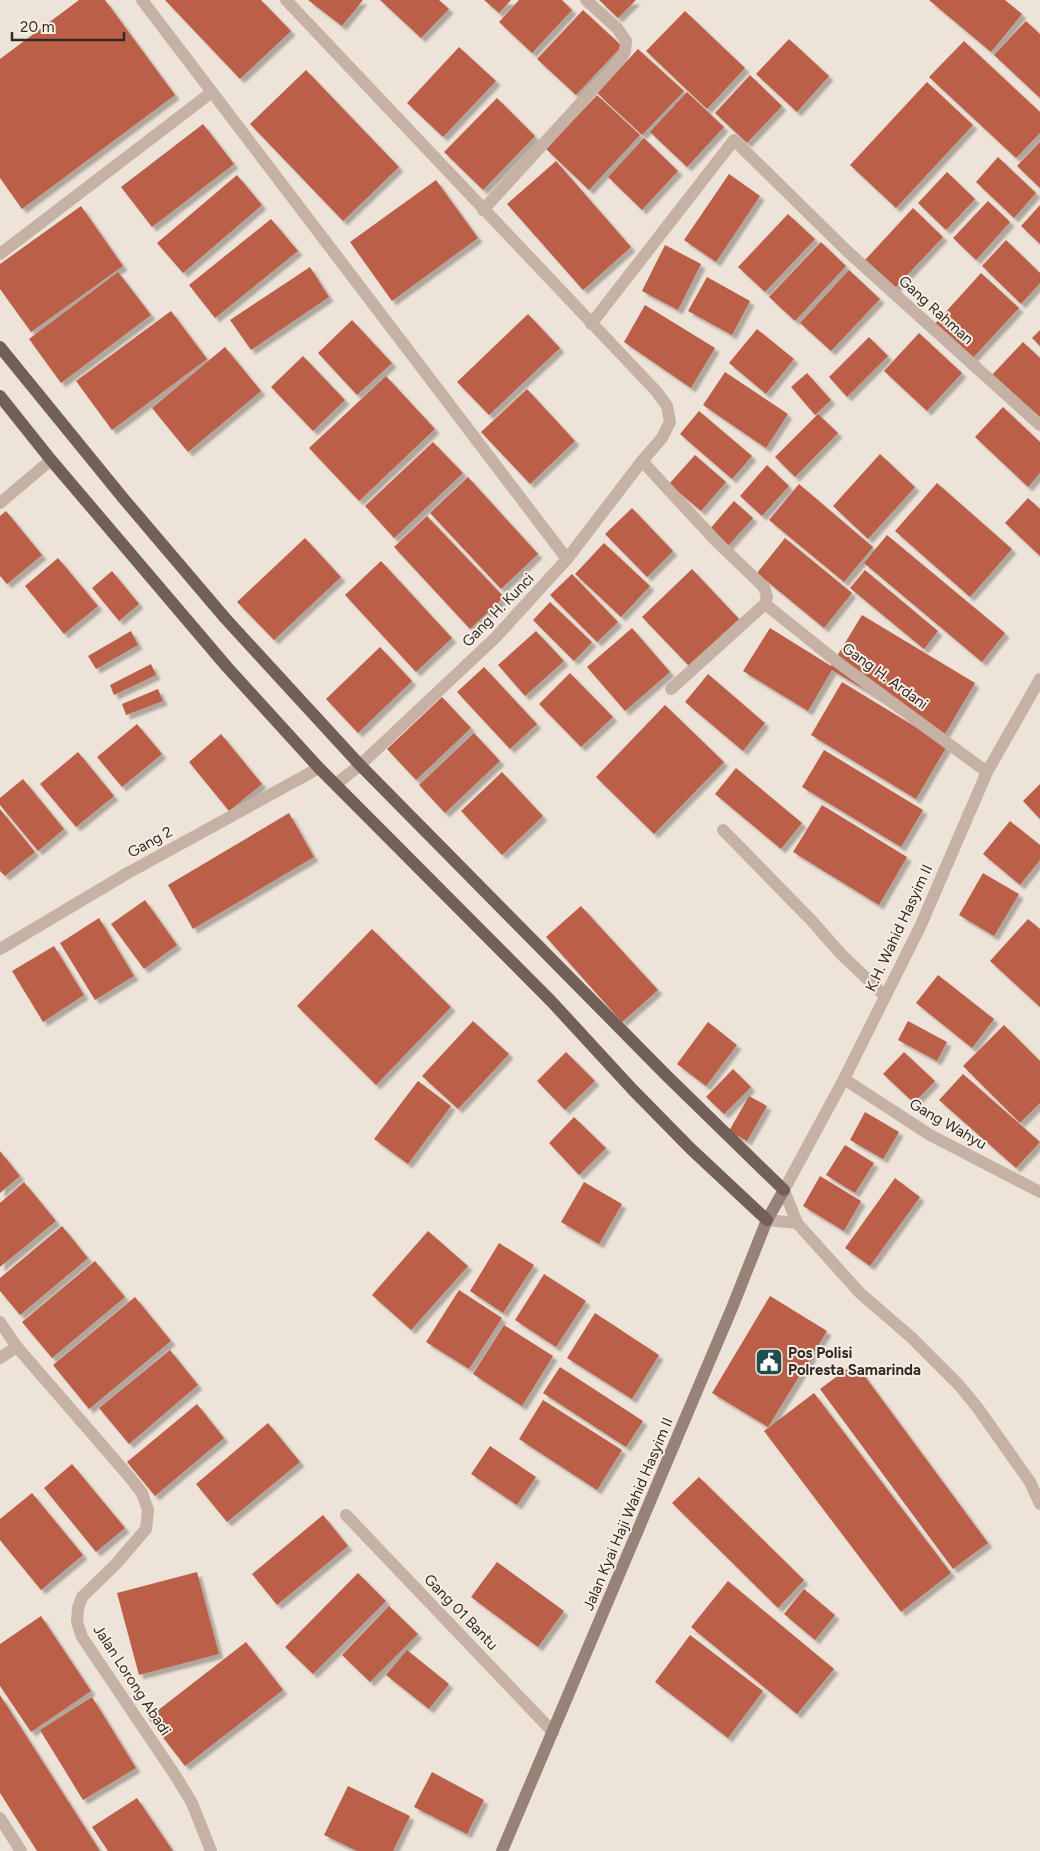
<svg xmlns="http://www.w3.org/2000/svg" width="1040" height="1851" viewBox="0 0 1040 1851" font-family="Figtree,sans-serif">
	<defs>
		<filter id="shadow"><feDropShadow dx="4.5" dy="4.5" stdDeviation="1" flood-color="#0004"/></filter>
	</defs>
	<rect width="100%" height="100%" fill="#eee3d8"/>
	<g fill="#bb5f49" filter="url(#shadow)">
		<path d="M79,0H105L175,95L22,209L0,178V59Z"/>
		<path d="M165,0H261L291,31L240,79Z"/>
		<path d="M308,0H363L342,26Z"/>
		<path d="M380,0H439L449,9L421,38Z"/>
		<path d="M484,0H511L499,13Z"/>
		<path d="M519,0H562L572,10L532,53L499,22Z"/>
		<path d="M599,0H636L618,18Z"/>
		<path d="M929,0H1005L1022,14L991,52Z"/>
		<path d="M583,10L622,46L576,95L537,59Z"/>
		<path d="M685,11L745,68L707,109L646,51Z"/>
		<path d="M1026,21L1040,34V98L994,55Z"/>
		<path d="M789,39L829,76L797,112L756,74Z"/>
		<path d="M964,41L1040,112V133L1016,158L929,77Z"/>
		<path d="M459,47L496,81L443,137L407,103Z"/>
		<path d="M638,49L684,91L642,135L597,93Z"/>
		<path d="M306,70L399,167L343,221L250,124Z"/>
		<path d="M750,75L782,106L747,143L715,113Z"/>
		<path d="M927,82L973,125L896,208L850,165Z"/>
		<path d="M687,92L724,127L687,167L650,132Z"/>
		<path d="M597,95L640,135L589,190L546,149Z"/>
		<path d="M497,98L535,136L483,190L444,152Z"/>
		<path d="M203,124L234,164L152,227L121,187Z"/>
		<path d="M644,138L678,171L642,210L608,177Z"/>
		<path d="M1040,142V188L1017,166Z"/>
		<path d="M998,157L1036,193L1014,218L976,182Z"/>
		<path d="M556,161L631,247L583,290L507,204Z"/>
		<path d="M947,172L975,199L946,230L918,203Z"/>
		<path d="M729,174L760,196L716,262L684,240Z"/>
		<path d="M237,175L262,205L183,273L157,243Z"/>
		<path d="M436,180L478,238L392,301L350,242Z"/>
		<path d="M988,201L1010,222L976,260L953,238Z"/>
		<path d="M1040,205V244L1021,226Z"/>
		<path d="M81,206L123,266L31,332L0,289V264Z"/>
		<path d="M913,208L943,237L895,288L865,260Z"/>
		<path d="M788,214L815,239L765,292L738,267Z"/>
		<path d="M271,219L298,251L215,318L189,285Z"/>
		<path d="M1006,240L1040,273V283L1021,304L982,266Z"/>
		<path d="M821,242L846,266L795,321L769,297Z"/>
		<path d="M665,245L701,264L678,310L642,291Z"/>
		<path d="M310,267L329,297L251,350L230,320Z"/>
		<path d="M849,270L880,299L831,351L800,323Z"/>
		<path d="M118,272L151,315L61,383L29,339Z"/>
		<path d="M981,273L1019,308L970,361L933,326Z"/>
		<path d="M707,277L750,301L732,335L688,311Z"/>
		<path d="M645,305L715,348L691,388L624,342Z"/>
		<path d="M171,311L207,359L112,430L76,381Z"/>
		<path d="M528,314L560,348L489,415L457,382Z"/>
		<path d="M352,320L392,363L357,395L318,353Z"/>
		<path d="M757,329L794,359L766,394L729,363Z"/>
		<path d="M1040,330V346L1032,338Z"/>
		<path d="M919,333L962,373L927,411L884,371Z"/>
		<path d="M869,337L888,356L847,397L829,377Z"/>
		<path d="M1023,342L1040,358V422L991,376Z"/>
		<path d="M225,347L261,391L188,452L152,408Z"/>
		<path d="M303,356L345,400L313,431L271,387Z"/>
		<path d="M725,372L788,414L766,448L703,405Z"/>
		<path d="M807,373L831,400L815,415L791,387Z"/>
		<path d="M386,376L435,429L359,501L309,448Z"/>
		<path d="M527,389L575,441L530,484L481,432Z"/>
		<path d="M1003,407L1040,442V473L1028,487L975,437Z"/>
		<path d="M699,411L752,456L732,479L680,434Z"/>
		<path d="M818,414L838,433L795,477L775,457Z"/>
		<path d="M433,442L463,473L394,538L365,506Z"/>
		<path d="M880,454L915,487L868,539L833,506Z"/>
		<path d="M695,455L726,482L701,511L669,484Z"/>
		<path d="M767,465L789,486L762,516L740,496Z"/>
		<path d="M468,477L538,554L501,589L430,513Z"/>
		<path d="M937,483L1012,549L970,597L895,531Z"/>
		<path d="M799,484L873,547L844,582L769,520Z"/>
		<path d="M1028,498L1040,509V556L1005,523Z"/>
		<path d="M734,501L753,518L727,547L709,530Z"/>
		<path d="M632,508L673,551L647,577L605,534Z"/>
		<path d="M6,511L42,555L7,584L0,576V516Z"/>
		<path d="M427,516L504,597L470,629L394,547Z"/>
		<path d="M887,535L1005,633L982,662L864,563Z"/>
		<path d="M305,538L341,577L274,640L237,602Z"/>
		<path d="M785,538L852,593L824,628L757,573Z"/>
		<path d="M604,543L650,586L621,617L575,574Z"/>
		<path d="M58,558L98,606L64,634L25,586Z"/>
		<path d="M381,561L452,638L416,672L345,595Z"/>
		<path d="M692,569L739,619L689,666L642,617Z"/>
		<path d="M865,570L938,631L924,649L850,588Z"/>
		<path d="M112,571L139,604L119,621L92,588Z"/>
		<path d="M572,574L618,622L597,642L550,595Z"/>
		<path d="M550,602L592,642L574,661L533,620Z"/>
		<path d="M862,615L975,683L943,737L832,670L808,711L743,671L770,628L831,666Z"/>
		<path d="M632,628L670,672L625,711L587,667Z"/>
		<path d="M131,631L138,645L96,669L88,656Z"/>
		<path d="M536,631L564,661L525,696L498,665Z"/>
		<path d="M380,647L412,681L358,733L326,699Z"/>
		<path d="M151,664L156,675L114,695L110,685Z"/>
		<path d="M484,667L537,724L510,749L457,692Z"/>
		<path d="M570,673L613,717L581,747L539,704Z"/>
		<path d="M708,674L765,723L743,751L685,702Z"/>
		<path d="M842,682L947,746L916,799L811,735Z"/>
		<path d="M158,689L163,701L126,715L122,704Z"/>
		<path d="M442,697L471,728L416,780L387,749Z"/>
		<path d="M665,705L724,762L654,834L596,777Z"/>
		<path d="M137,724L162,754L122,787L97,757Z"/>
		<path d="M474,733L500,761L445,813L419,785Z"/>
		<path d="M221,734L262,784L229,811L189,762Z"/>
		<path d="M824,750L923,810L901,847L802,787Z"/>
		<path d="M78,752L114,796L76,827L40,784Z"/>
		<path d="M736,768L802,823L781,849L715,794Z"/>
		<path d="M502,772L543,816L502,855L461,811Z"/>
		<path d="M23,779L64,829L38,851L0,805V798Z"/>
		<path d="M1040,784V819L1023,801Z"/>
		<path d="M822,805L907,857L879,905L793,852Z"/>
		<path d="M0,809L35,852L5,876L0,871Z"/>
		<path d="M289,813L314,857L193,929L168,885Z"/>
		<path d="M1010,821L1040,845V860L1020,885L983,854Z"/>
		<path d="M983,873L1019,894L994,936L959,915Z"/>
		<path d="M145,900L177,945L144,969L111,924Z"/>
		<path d="M581,906L658,990L622,1022L546,937Z"/>
		<path d="M99,918L134,976L95,1000L60,943Z"/>
		<path d="M1028,919L1040,929V1007L990,961Z"/>
		<path d="M372,929L451,1007L376,1085L297,1006Z"/>
		<path d="M54,946L84,995L43,1022L12,971Z"/>
		<path d="M938,975L994,1019L972,1048L916,1003Z"/>
		<path d="M473,1021L509,1054L458,1109L422,1076Z"/>
		<path d="M908,1021L947,1042L937,1061L898,1040Z"/>
		<path d="M708,1022L737,1045L706,1086L677,1064Z"/>
		<path d="M1004,1025L1040,1061V1103L1020,1123L963,1066Z"/>
		<path d="M566,1052L595,1081L565,1110L537,1081Z"/>
		<path d="M904,1052L935,1081L914,1103L883,1074Z"/>
		<path d="M733,1069L751,1087L724,1114L706,1097Z"/>
		<path d="M963,1074L1040,1142L1016,1168L939,1100Z"/>
		<path d="M418,1081L451,1106L408,1164L374,1139Z"/>
		<path d="M749,1096L767,1106L747,1141L729,1131Z"/>
		<path d="M865,1112L899,1132L883,1159L850,1140Z"/>
		<path d="M574,1117L606,1148L579,1175L549,1143Z"/>
		<path d="M845,1145L874,1163L855,1193L826,1175Z"/>
		<path d="M0,1151L20,1176L0,1193Z"/>
		<path d="M820,1176L861,1201L844,1231L803,1206Z"/>
		<path d="M895,1178L920,1197L870,1266L845,1248Z"/>
		<path d="M24,1182L56,1221L0,1267V1203Z"/>
		<path d="M584,1182L622,1204L599,1244L561,1222Z"/>
		<path d="M62,1226L88,1258L20,1315L0,1291V1278Z"/>
		<path d="M428,1231L468,1266L411,1330L372,1295Z"/>
		<path d="M499,1243L534,1265L503,1313L470,1291Z"/>
		<path d="M95,1261L125,1297L52,1358L22,1322Z"/>
		<path d="M544,1274L586,1301L556,1347L515,1320Z"/>
		<path d="M459,1290L502,1318L469,1369L426,1342Z"/>
		<path d="M770,1296L827,1331L768,1427L712,1393Z"/>
		<path d="M135,1297L171,1341L89,1409L53,1365Z"/>
		<path d="M595,1313L659,1355L632,1399L567,1358Z"/>
		<path d="M504,1325L553,1356L522,1406L473,1374Z"/>
		<path d="M170,1350L198,1385L129,1444L99,1408Z"/>
		<path d="M855,1363L988,1543L953,1569L820,1389Z"/>
		<path d="M560,1367L643,1421L626,1447L543,1393Z"/>
		<path d="M814,1393L951,1573L901,1612L764,1431Z"/>
		<path d="M543,1400L622,1450L597,1490L519,1439Z"/>
		<path d="M197,1404L224,1438L155,1496L127,1462Z"/>
		<path d="M268,1423L300,1462L227,1522L196,1484Z"/>
		<path d="M490,1446L536,1477L517,1505L471,1474Z"/>
		<path d="M72,1464L125,1528L96,1552L44,1488Z"/>
		<path d="M699,1477L804,1580L778,1608L672,1503Z"/>
		<path d="M32,1493L83,1555L41,1590L0,1540V1519Z"/>
		<path d="M323,1515L348,1546L277,1605L252,1574Z"/>
		<path d="M497,1562L564,1611L538,1647L471,1597Z"/>
		<path d="M197,1572L219,1654L139,1675L117,1593Z"/>
		<path d="M358,1573L386,1601L313,1674L285,1647Z"/>
		<path d="M728,1581L834,1669L797,1714L691,1627Z"/>
		<path d="M804,1589L835,1615L815,1640L784,1614Z"/>
		<path d="M389,1606L418,1634L370,1682L342,1655Z"/>
		<path d="M41,1616L91,1691L31,1732L0,1686V1644Z"/>
		<path d="M690,1635L763,1691L728,1738L655,1682Z"/>
		<path d="M246,1642L283,1690L185,1766L148,1718Z"/>
		<path d="M407,1650L449,1684L429,1709L386,1675Z"/>
		<path d="M0,1695L100,1851H37L0,1793Z"/>
		<path d="M92,1697L136,1768L83,1800L40,1730Z"/>
		<path d="M432,1772L484,1800L467,1834L414,1807Z"/>
		<path d="M348,1786L410,1816L393,1851H357L324,1835Z"/>
		<path d="M137,1798L173,1851H108L92,1827Z"/>
	</g>
	<g fill="none" stroke-linecap="round" stroke-linejoin="round">
		<g stroke="#c5b2a5" stroke-width="12">
			<path d="M723,830L812,921L841,954L885,996"/>
			<path d="M0,1818L21,1851"/>
		</g>
		<g stroke="#c5b2a5" stroke-width="12">
			<path d="M142,0L567,559"/>
			<path d="M286,0L657,392L667,406L670,422L662,438L642,461L567,559L495,638L360,765L336,784"/>
			<path d="M483,210L619,61L625,52L626,41L617,28L586,0"/>
			<path d="M0,254L212,92"/>
			<path d="M591,324L734,140L847,251L1040,425"/>
			<path d="M642,461L716,541L764,587L767,597L765,604L671,689"/>
			<path d="M0,503L51,460"/>
			<path d="M765,604L840,664L987,772"/>
			<path d="M0,949L126,874L319,768"/>
			<path d="M844,1079L930,1135L1040,1192"/>
			<path d="M784,1190L797,1223L860,1293L912,1338L958,1384L977,1407L1030,1482L1040,1504"/>
			<path d="M767,1220L797,1223"/>
			<path d="M0,1322L17,1347L127,1474L142,1493L148,1510L146,1529L116,1564L82,1597L78,1608L77,1622L82,1637L175,1775L192,1803L211,1851"/>
			<path d="M0,1358L17,1347"/>
			<path d="M346,1515L553,1732"/>
		</g>
		<path stroke="#c5b2a5" stroke-width="12" d="M784,1190L844,1079L920,927L987,772L1040,679"/>
		<path stroke="#988177" stroke-width="12" d="M502,1851L732,1308L767,1220L784,1190"/>
		<g stroke="#725f58" stroke-width="12">
			<path d="M0,347L123,498L225,618L360,765L666,1075L784,1190"/>
			<path d="M0,396L51,460L227,667L319,768L551,1001L633,1090L691,1149L767,1220"/>
		</g>
	</g>
	<defs>
		<g id="civic-square" transform="scale(1.4375)"><rect x="-9" y="-9" width="18" height="18" rx="4" fill="#1f4e4f" stroke="#f6ede3"/><path d="M-.6-6.5H3V-4.5H.6V-3L4-1V1h2V6H-6V1h2V-1L-.6-3ZM-1.2 2.5V6h2.4V2.5Z" fill="#fff"/></g>
	</defs>
	<g fill-rule="evenodd">
		<use href="#civic-square" x="769" y="1362"/>
	</g>
	<g text-anchor="middle" stroke-width="4" stroke-linejoin="round" paint-order="stroke">
		<g font-size="15" fill="#312926" stroke="#f6ede3">
			<text transform="translate(936 310) rotate(42)" y="5">Gang Rahman</text>
			<text transform="translate(498 610) rotate(-46)" y="5">Gang H. Kunci</text>
			<text transform="translate(885 676) rotate(36)" y="5">Gang H. Ardani</text>
			<text transform="translate(150 842) rotate(-29)" y="5">Gang 2</text>
			<text transform="translate(899 928) rotate(-65)" y="5">K.H. Wahid Hasyim II</text>
			<text transform="translate(948 1124) rotate(30)" y="5">Gang Wahyu</text>
			<text transform="translate(628 1514) rotate(-67)" y="5">Jalan Kyai Haji Wahid Hasyim II</text>
			<text transform="translate(461 1612) rotate(46)" y="5">Gang 01 Bantu</text>
			<text transform="translate(132 1680) rotate(57)" y="5">Jalan Lorong Abadi</text>
		</g>
		<g font-size="15" font-weight="bold" fill="#312926" stroke="#f6ede3" text-anchor="start">
			<text x="788" y="1358">Pos Polisi<tspan x="788" dy="17">Polresta Samarinda</tspan></text>
		</g>
	</g>
	<path d="M12 32v8h112v-8" fill="none" stroke="#312926" stroke-width="2.5"/>
	<text x="20" y="32" font-size="15" fill="#312926" stroke="#f6ede3" stroke-width="4" paint-order="stroke">20 m</text>
</svg>
